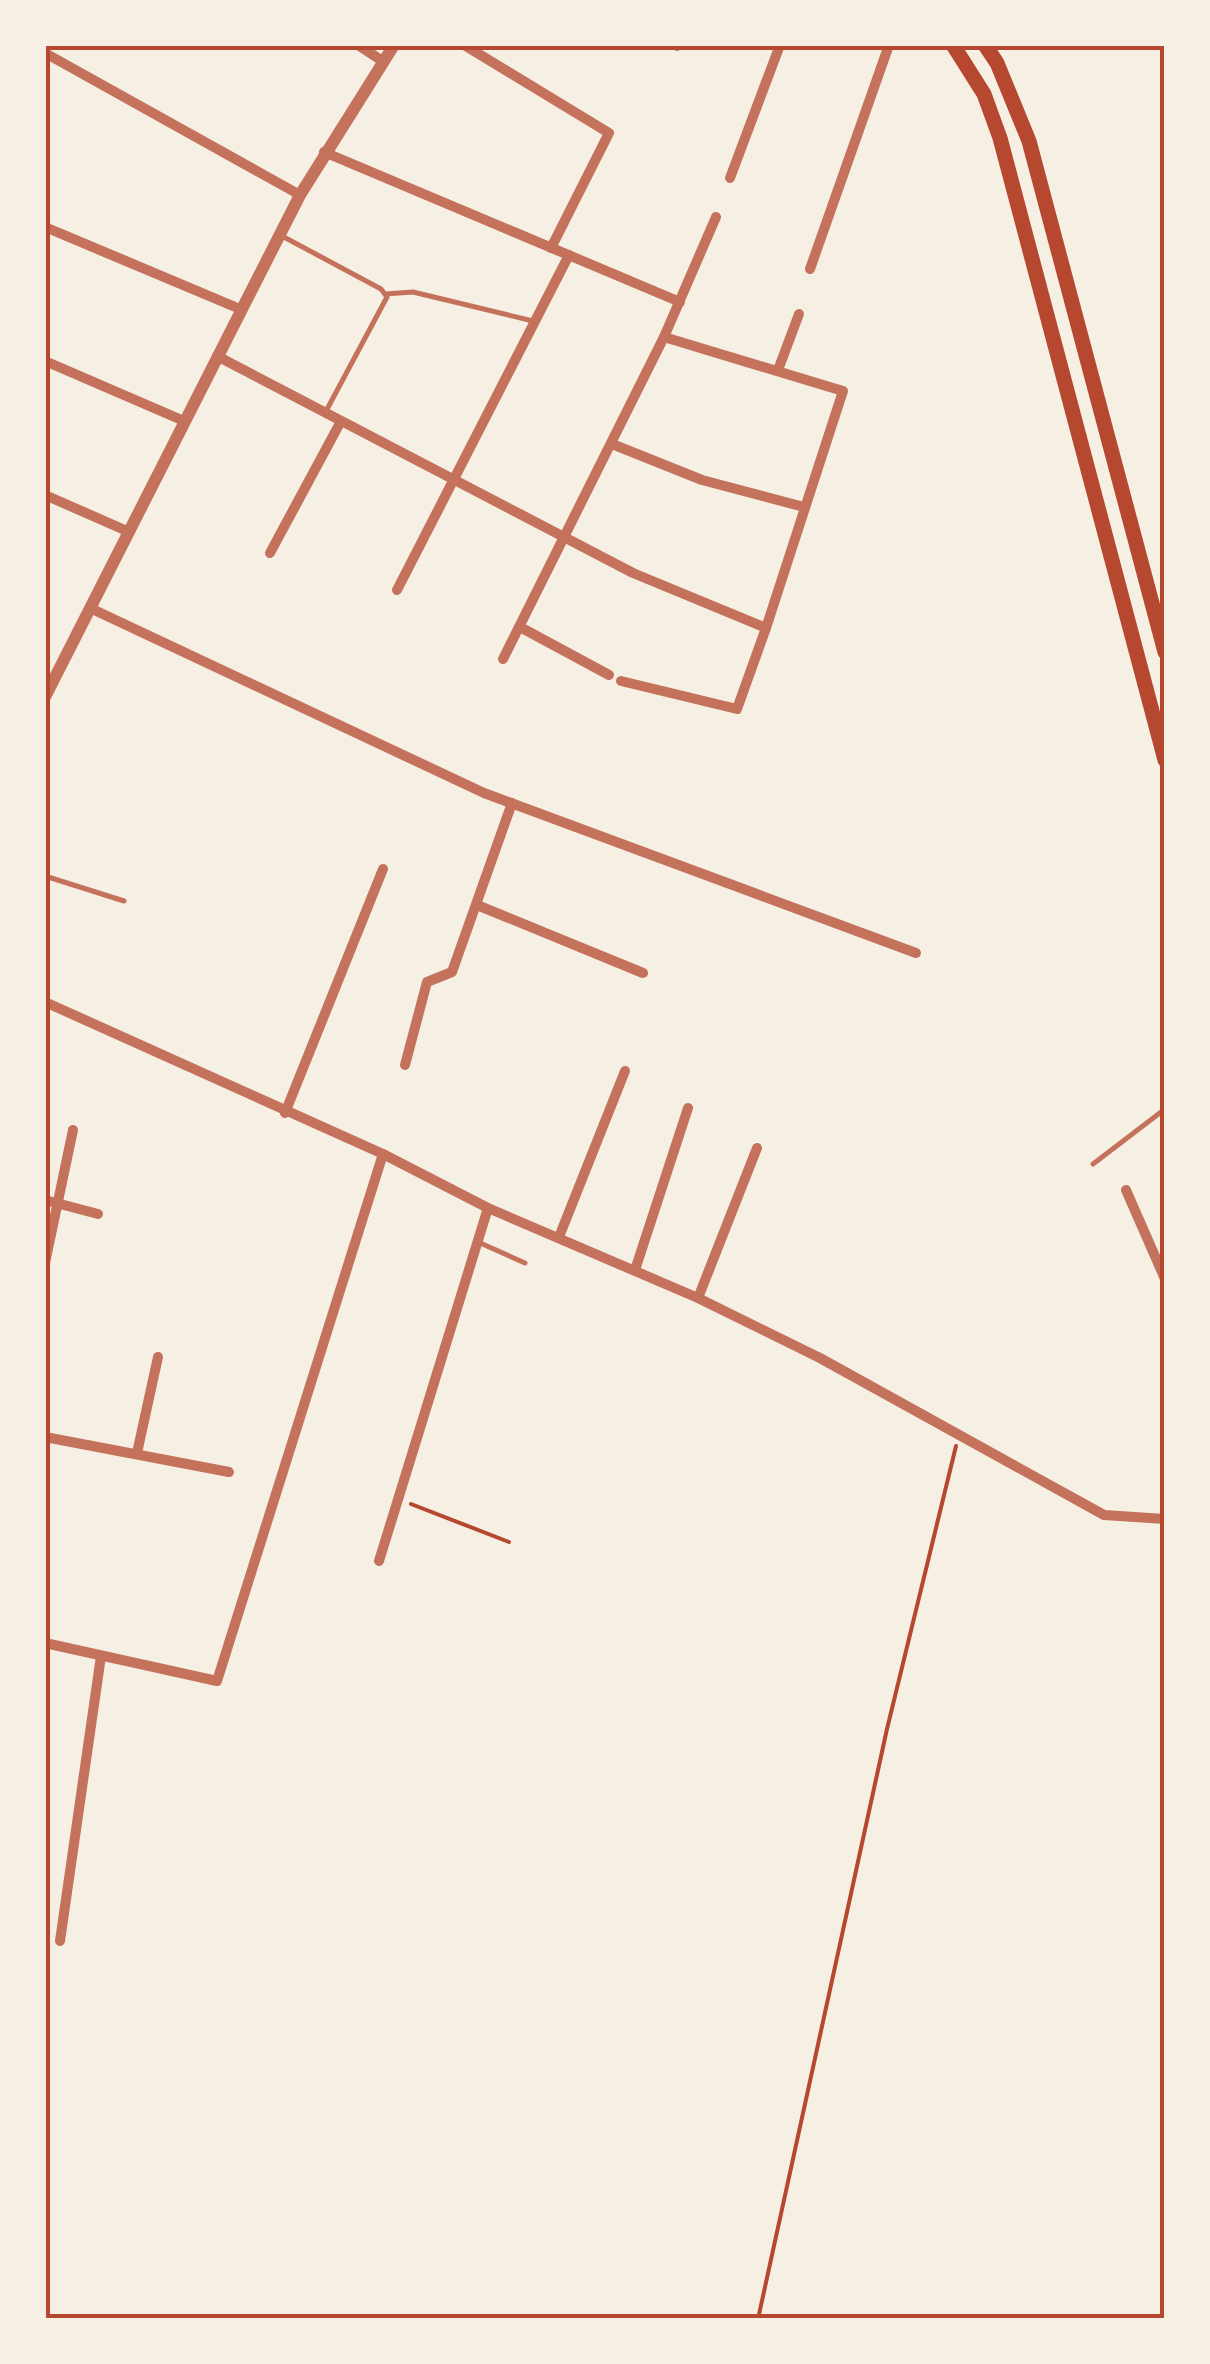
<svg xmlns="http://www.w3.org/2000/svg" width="1210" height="2364" viewBox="0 0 1210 2364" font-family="'PT Sans',sans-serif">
	<rect width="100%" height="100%" fill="#f6efe4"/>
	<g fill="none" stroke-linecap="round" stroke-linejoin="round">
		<g stroke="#b5482f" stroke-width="4">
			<path d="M411,1504L509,1542"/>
			<path d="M758,2319L887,1729L956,1446"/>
		</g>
		<g stroke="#c5725c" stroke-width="5">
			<path d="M282,236L381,289L387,297L325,413"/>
			<path d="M385,294L413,292L533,321"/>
			<path d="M45,876L124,901"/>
			<path d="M1093,1164L1165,1109"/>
			<path d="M478,1242L525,1263"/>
		</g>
		<g stroke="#c5725c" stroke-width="10">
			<path d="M358,45L384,62"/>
			<path d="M464,45L609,133L551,248"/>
			<path d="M676,45L677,46"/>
			<path d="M45,53L300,195"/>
			<path d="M324,152L680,302"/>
			<path d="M730,178L780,45"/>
			<path d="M45,227L240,309"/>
			<path d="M810,269L889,45"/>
			<path d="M217,356L633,573L766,628L843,391L664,337"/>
			<path d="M45,361L184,421"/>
			<path d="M778,370L799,314"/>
			<path d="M612,444L702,480L804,507"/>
			<path d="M45,495L127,531"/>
			<path d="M270,553L340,423"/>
			<path d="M397,590L569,255"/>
			<path d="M90,608L484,793L916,953"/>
			<path d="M520,627L609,675"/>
			<path d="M503,659L664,337L716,217"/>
			<path d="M621,681L737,709L766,628"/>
			<path d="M477,905L643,973"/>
			<path d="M45,1002L383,1154L488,1208L698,1298L820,1358L1104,1515L1165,1519"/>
			<path d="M405,1065L427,982L452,972L512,803"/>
			<path d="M285,1113L383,869"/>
			<path d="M1126,1190L1165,1279"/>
			<path d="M45,1200L98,1214"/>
			<path d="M559,1237L625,1071"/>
			<path d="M45,1263L73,1130"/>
			<path d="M635,1270L688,1108"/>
			<path d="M698,1298L757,1148"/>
			<path d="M45,1437L229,1472"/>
			<path d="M137,1453L158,1357"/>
			<path d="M379,1561L488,1208"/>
			<path d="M45,1643L217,1681L383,1154"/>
			<path d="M60,1941L101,1656"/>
		</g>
		<path stroke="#c5725c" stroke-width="12" d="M45,697L300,195L394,45"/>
		<g stroke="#b5482f" stroke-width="15">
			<path d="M953,45L984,94L1000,138L1165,760"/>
			<path d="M985,45L997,63L1029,141L1165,652"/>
		</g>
	</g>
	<rect width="1210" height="2364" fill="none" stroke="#f6efe4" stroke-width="95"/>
	<rect x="48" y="48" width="1114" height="2268" fill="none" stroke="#b5482f" stroke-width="4"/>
</svg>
